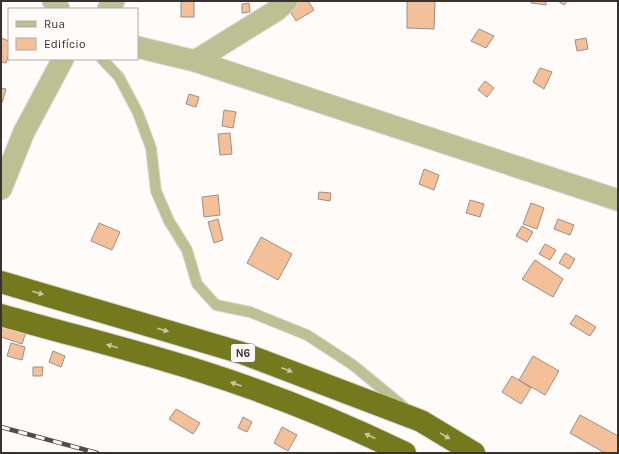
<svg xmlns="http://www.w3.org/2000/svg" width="619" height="454" viewBox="0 0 619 454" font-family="Karla,sans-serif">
	<rect width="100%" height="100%" fill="#fefbf9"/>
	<g fill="#f3c099" stroke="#9c8f86">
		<rect x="181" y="1" width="13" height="16"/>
		<path d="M299,1H308L314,10L296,21L288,8Z"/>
		<path d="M407,1H435L434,29L407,28Z"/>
		<path d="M531,1H546V5L531,3Z"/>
		<path d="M558,1H567L564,5Z"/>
		<path d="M249,3L250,12L242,13V4Z"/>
		<path d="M479,29L494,36L486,48L471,41Z"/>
		<path d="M1,38L9,41V54L6,63L1,62Z"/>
		<path d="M586,38L588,49L577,51L575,40Z"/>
		<path d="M540,68L552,72L544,89L533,82Z"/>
		<path d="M485,81L494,88L487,97L478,90Z"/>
		<path d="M1,88L6,89L2,103H1Z"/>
		<path d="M189,94L199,97L196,107L186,104Z"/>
		<path d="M224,110L236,112L233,128L222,126Z"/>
		<path d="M230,133L232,154L220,155L218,134Z"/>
		<path d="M424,169L439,175L434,190L419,184Z"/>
		<path d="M319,192L331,193L330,201L318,199Z"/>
		<path d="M218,195L220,215L204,217L202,197Z"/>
		<path d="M470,200L484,204L480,217L466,213Z"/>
		<path d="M531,203L544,208L537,229L523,224Z"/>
		<path d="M218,219L223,240L214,243L208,222Z"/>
		<path d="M558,219L574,225L570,235L554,229Z"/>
		<path d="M99,223L120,232L112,250L91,241Z"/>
		<path d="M522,226L533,232L527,242L516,236Z"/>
		<path d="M261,237L292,254L278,280L247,263Z"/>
		<path d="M545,244L556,250L550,260L539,254Z"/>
		<path d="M565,253L575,259L569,269L559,263Z"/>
		<path d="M535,260L563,279L553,297L522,279Z"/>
		<path d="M576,315L596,327L590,336L570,324Z"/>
		<path d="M1,318L28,326L22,344L1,337Z"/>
		<path d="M11,343L25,347L22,360L7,356Z"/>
		<path d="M53,351L65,356L61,367L49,362Z"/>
		<path d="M533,356L559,371L545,395L519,380Z"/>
		<path d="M33,367H43L42,376H33Z"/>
		<path d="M512,376L531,388L521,404L502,392Z"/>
		<path d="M176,409L200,423L193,434L169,419Z"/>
		<path d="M580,415L618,436V453H605L570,433Z"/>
		<path d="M243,417L252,422L247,432L238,428Z"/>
		<path d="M282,427L297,435L288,451L274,443Z"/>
	</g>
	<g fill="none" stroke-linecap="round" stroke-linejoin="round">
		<g stroke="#dad7d5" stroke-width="12">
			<path id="lane" d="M102,59L119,77L138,113L151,148L156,191L169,221L187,250L197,284L216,305L250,312L307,335L353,365L404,407"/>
		</g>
		<g stroke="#dad7d5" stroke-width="23">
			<g id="street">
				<path d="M53,1L59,9"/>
				<path d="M108,9L114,1"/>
				<path d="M137,47L195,61L618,200"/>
				<path d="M195,61L277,10L287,1"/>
				<path d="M1,189L24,132L63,59"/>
			</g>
		</g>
		<g stroke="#dad7d5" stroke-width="24">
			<g id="highway">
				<path d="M1,282L242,353L421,421L474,453"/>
				<path d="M1,315C67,334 134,350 200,371C270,393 339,421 405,453"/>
			</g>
		</g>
		<use href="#lane" stroke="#bcc092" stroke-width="10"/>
		<use href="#street" stroke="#bcc092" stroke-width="21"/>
		<use href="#highway" stroke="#74791e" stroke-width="22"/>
		<g stroke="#524c4a" stroke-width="4.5">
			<path id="rail" d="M1,427L97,453"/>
		</g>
		<use href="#rail" stroke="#fefbf9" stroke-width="3" stroke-dasharray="9" stroke-linecap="butt"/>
	</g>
	<defs><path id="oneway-solid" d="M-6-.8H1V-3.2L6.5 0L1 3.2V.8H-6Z"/></defs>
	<g fill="#c7c7a1">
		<use href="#oneway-solid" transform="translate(38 293) rotate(16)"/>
		<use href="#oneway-solid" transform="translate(163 330) rotate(16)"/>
		<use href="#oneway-solid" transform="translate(112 346) rotate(-164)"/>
		<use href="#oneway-solid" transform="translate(287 370) rotate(21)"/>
		<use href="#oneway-solid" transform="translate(236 384) rotate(-161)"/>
		<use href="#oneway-solid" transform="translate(370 436) rotate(-155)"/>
		<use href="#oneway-solid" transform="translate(445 436) rotate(31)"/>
	</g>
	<g text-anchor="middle" stroke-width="4" stroke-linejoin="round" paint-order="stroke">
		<rect fill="#fefbf9" stroke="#736e6c" stroke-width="1" x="231" y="344" width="24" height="18" rx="3"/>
		<g font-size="11" font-weight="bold" fill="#383230">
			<text x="243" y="357">N6</text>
		</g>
	</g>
	<rect width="619" height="454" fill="none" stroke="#383230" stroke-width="4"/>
	<rect x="8" y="8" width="130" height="52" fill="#fefbf9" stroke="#afaba9"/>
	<rect x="16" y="21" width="20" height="6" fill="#bcc092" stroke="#afaba9"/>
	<text x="44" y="28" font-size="12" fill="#383230">Rua</text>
	<rect x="16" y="38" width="20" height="12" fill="#f3c099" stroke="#afaba9"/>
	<text x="44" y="48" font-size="12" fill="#383230">Edifício</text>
</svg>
